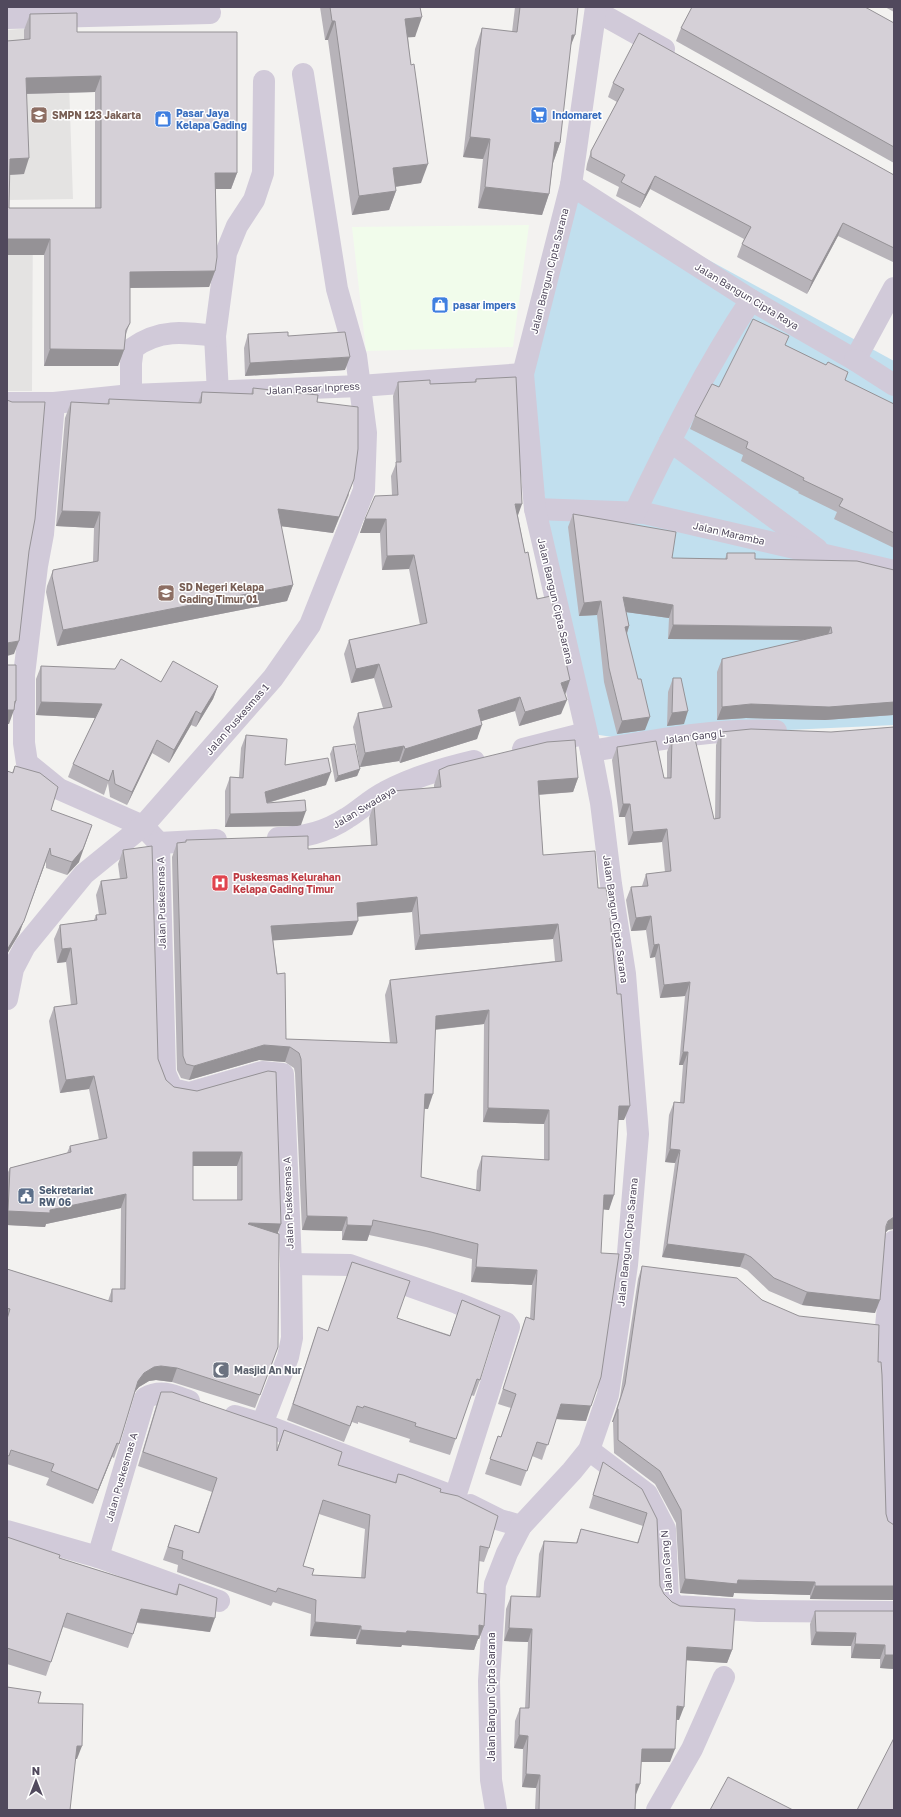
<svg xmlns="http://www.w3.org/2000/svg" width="901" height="1817" viewBox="0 0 901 1817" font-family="'Golos Text',sans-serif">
	<rect width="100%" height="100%" fill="#f3f2f0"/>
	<path fill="#f1fceb" d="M529,225L513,347L366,351L352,227Z"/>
	<g fill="#e4e3e2">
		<path d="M67,25L73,199L7,200V30Z"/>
		<path d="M7,208H33L32,391H7Z"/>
	</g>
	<path fill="#c1dfee" d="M571,185L894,361V725L619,738L586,733L523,374Z"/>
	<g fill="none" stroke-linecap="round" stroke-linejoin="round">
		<g stroke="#d1cad9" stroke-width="22">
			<path d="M596,11L664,49"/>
			<path d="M7,18L210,13"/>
			<path d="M571,185L751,300L855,360L894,288"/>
			<path d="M855,360L894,385"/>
			<path d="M218,393L215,336L226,253L237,226L254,200L263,173L264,81"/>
			<path d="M131,395V363L133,348C159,329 183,332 215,336"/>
			<path d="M7,403H54L131,395L360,386L523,374"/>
			<path d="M54,403L43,534L37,566L24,675V743L27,763L59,789L143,826L159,843L165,1073L172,1089L189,1093L262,1072L283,1074L291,1264L292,1338L288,1357L262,1424L235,1416"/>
			<path d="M670,441L817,549"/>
			<path d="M535,509L644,513L894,571"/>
			<path d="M635,512C670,440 706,367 751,300"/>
			<path d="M523,749L586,733"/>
			<path d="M591,751C652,741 714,728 776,731"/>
			<path d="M278,838C303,838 326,832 347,818C360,810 371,799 385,792C413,777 444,768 474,761"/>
			<path d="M159,843L216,840"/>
			<path d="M7,999L13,969L25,946L84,874L143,826L273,678L310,625L364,490L366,433L356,356L337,289L303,74"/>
			<path d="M894,1241L886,1327L890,1388L894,1527"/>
			<path d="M262,1424L455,1497L509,1327L506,1323L457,1303L350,1265L291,1264"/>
			<path d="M589,1450L647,1494L665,1529L668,1598L676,1606L758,1611L894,1612"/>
			<path d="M470,1505L500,1520L521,1526"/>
			<path d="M7,1531L98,1557L219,1601"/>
			<path d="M98,1557L145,1398C161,1389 173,1395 189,1401"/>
			<path d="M496,1810L491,1780L489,1681L495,1584L507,1553L521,1526L572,1471L589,1450L608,1395L627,1265L638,1134L625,974L611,884L601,803L591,751L535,509L523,374L571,185L596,7"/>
			<path d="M657,1810L692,1749L724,1677"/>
		</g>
	</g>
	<g fill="#b7b3b9" fill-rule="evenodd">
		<path d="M320,7H420L415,37H408L421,183L395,187L396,191L389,210L352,215L328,40H325Z"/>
		<path d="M515,7H578L570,47L560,143L553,163L549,194L542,215L478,208L483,159L463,157L475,49L482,28L512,32Z"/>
		<path d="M885,7H894V12Z"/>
		<path d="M30,14L77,32L237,173L231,189H216L215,271L209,287L130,288V323L126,334L124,350L118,366H44V255H7V41L24,40V30ZM95,92V208H9V175L24,174L26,94Z"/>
		<path d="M894,23V163L676,41L681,28Z"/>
		<path d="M613,83L894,175V260L893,262L838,236L807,294L737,257L742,244L744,239L650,189L640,208L616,196L619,187L586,170L587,164L591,151L617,102L608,97Z"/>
		<path d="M248,334L288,336L345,370L245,376L244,348Z"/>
		<path d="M785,345L826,365L848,372L845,381L894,404V403V548L834,519L837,512L798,493L799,492L741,461L743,455L690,429L695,416L719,387Z"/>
		<path d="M476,379L518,516L525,553L565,695L561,714L519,726L515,711L481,721L477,739L400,763L399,761L360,767L353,727L358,713L383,708L374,678L351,683L344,654L349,640L420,625L409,569L382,570L380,533H360L365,519L392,495L391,476L396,464L393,396L398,382L430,384L474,382Z"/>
		<path d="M253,388L317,402L349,495L333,533L281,526L293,585L287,601L57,646L46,592L47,586L53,570L93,562L94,528L56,526L65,418L71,402L107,404L109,399L198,403L202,392L251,394Z"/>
		<path d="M573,514L672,558L725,559L727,553L755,559L894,570V715L825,720L746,718L717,720V672L722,659L804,640L668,639L669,618L626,612L629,626L627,634L645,730L617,734L604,682L597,615L579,616L568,527Z"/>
		<path d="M41,666L161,682L218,686L213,699L196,727L191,725L169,763L152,753L127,805L110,797L108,783L104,795L68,777L73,764L95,718L36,715V679Z"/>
		<path d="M673,678L684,724L667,726L668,692Z"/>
		<path d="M721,732H831L888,1230L886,1232L875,1313L802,1305L769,1291L747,1270L740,1267L662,1257L675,1163L665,1162L669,1115L674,1102H680L683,1065H679L685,996L660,998L655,957L650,958L646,930L631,931L626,900L631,887L642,886L646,874L665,872L662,842L628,845L625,817H619L612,760L617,747L664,778H667V752L672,739L714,819H715L716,745Z"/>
		<path d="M246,735L285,765L326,785L268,803L301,825L297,826L225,827V791L230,777H239L241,748Z"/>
		<path d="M333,747L360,769L357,776L335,782L330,754Z"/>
		<path d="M15,766L51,810L79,862L67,875L46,868V861L19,934L7,954V771L12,773Z"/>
		<path d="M439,770L578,778L573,792L539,795L543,855L598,888L611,918L610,922L624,1120H618L609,1210L603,1209L586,1421L556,1419L542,1460L532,1456L521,1486L485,1474L498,1436L501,1437L511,1408L498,1404L521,1332L526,1317L530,1318L532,1285L471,1282L472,1259L426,1247L369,1235L367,1241L342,1240V1231L302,1230L295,1073L294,1068L285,1062L259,1060L189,1080L181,1078L177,1070L172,857L177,843L186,842V840L308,849L371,845L369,818L374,804L434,788V785ZM412,912L415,950L553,939L555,961L390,980L385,995L390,1043L286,1039L273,940L352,935L357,917ZM484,1024L483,1122L544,1124V1160L482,1156L477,1171L476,1190L421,1177L424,1109H428L435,1030Z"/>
		<path d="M123,850L158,1059L166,1080L174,1087L197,1091L268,1071L278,1234V1347L255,1408L172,1382L156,1380L149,1381L139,1387L135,1392L119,1444L114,1458L112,1457L93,1504L46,1485L49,1478L7,1464V1269L108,1301L112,1289H120L121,1208L46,1224L45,1227L7,1225V1174L10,1168L67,1153L70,1146L99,1140L89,1089L60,1093L49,1021L54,1007L71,1005L66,962L57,963L54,939L60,925L94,920L96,915H99L96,895L101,881L120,879L118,864ZM193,1166H237V1200H193Z"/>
		<path d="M352,1262L397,1318L450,1335L462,1300L480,1380L474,1396L471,1395L450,1455L409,1442L410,1439L358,1422V1424L352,1422L344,1442L287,1420L318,1327L328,1331Z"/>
		<path d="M642,1266L762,1300L878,1362L886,1514L888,1521L894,1525V1600L810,1599V1595L734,1593L733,1597L680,1593L676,1523L655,1484L614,1453L613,1422H612L620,1397L638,1279Z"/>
		<path d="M161,1392L277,1449L284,1430L338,1465L395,1482L398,1474L440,1492L489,1548L484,1562L479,1561L477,1593L484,1626L479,1639H478L474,1650L402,1645L401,1647L356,1644V1639L310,1636L311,1614L273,1602L271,1606L177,1572L178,1565L163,1560L175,1525L198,1533L212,1492L138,1466L156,1406ZM319,1514L365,1529L361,1578L312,1575L303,1566Z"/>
		<path d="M603,1462L657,1519L660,1586L664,1594L672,1602L732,1650L727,1663L686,1660L679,1720H676L670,1762H641L635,1797V1810H535L536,1788L522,1787L523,1749L514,1748L515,1721L520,1708H525L528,1642L504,1641L506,1609L511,1596L536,1597L539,1554L544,1541L576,1543L581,1529L637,1543L643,1526L589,1508L599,1475Z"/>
		<path d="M7,1537L59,1558L175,1594L179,1584L210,1632L137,1623L128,1648L63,1627L46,1676L7,1664Z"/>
		<path d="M815,1611H894V1669L880,1668V1659L851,1658V1646L811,1645L810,1624Z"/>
	</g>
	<g fill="#959296">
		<path d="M422,17L415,37L398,38L405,19Z"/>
		<path d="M332,21H335L328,40H325Z"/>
		<path d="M572,35H575L567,55Z"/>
		<path d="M101,76L95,92L20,94L26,78Z"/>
		<path d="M470,137L490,139L483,159L463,157Z"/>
		<path d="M555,142L560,143L553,163Z"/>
		<path d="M29,158L24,174L7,175L10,159Z"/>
		<path d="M428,164L421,183L386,188L393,168Z"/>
		<path d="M215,173H237L231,189H209Z"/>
		<path d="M655,176L650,189L640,208L645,195Z"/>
		<path d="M485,187L549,194L542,215L478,208Z"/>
		<path d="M396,191L389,210L352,215L359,196Z"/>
		<path d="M843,223L838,236L807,294L812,281Z"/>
		<path d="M7,239H50L44,255H7Z"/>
		<path d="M215,271L209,287L124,288L130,272Z"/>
		<path d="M50,349L124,350L118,366H44Z"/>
		<path d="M350,357L345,370L245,376L250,363Z"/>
		<path d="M354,479L333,533L272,525L278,509Z"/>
		<path d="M515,504H522L517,518Z"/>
		<path d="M62,511L100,512L94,528L56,526Z"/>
		<path d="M365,519H386L380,533H360Z"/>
		<path d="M414,555L409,569L382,570L387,556Z"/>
		<path d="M293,585L287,601L57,646L63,630Z"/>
		<path d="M623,597L673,605L669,618L618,611Z"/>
		<path d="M601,601L597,615L579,616L584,603Z"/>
		<path d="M673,625L831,627L826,640L668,639Z"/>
		<path d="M629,626L625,639V627Z"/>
		<path d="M19,641L14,654L7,656V643Z"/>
		<path d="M379,664L374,678L351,683L356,669Z"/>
		<path d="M570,680L565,695L561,683Z"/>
		<path d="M218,686L213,699L196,727L201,714Z"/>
		<path d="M520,697L515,711L472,724L478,710Z"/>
		<path d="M567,700L561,714L519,726L525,712Z"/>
		<path d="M15,701H16L13,710H14L9,724H7V710Z"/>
		<path d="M41,702L102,704L97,718L36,715Z"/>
		<path d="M894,702V713L893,715L825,720L746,718L717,720L722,707L751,704Z"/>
		<path d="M196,711L191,725L169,763L174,750Z"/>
		<path d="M688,711L684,724L667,726L672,713Z"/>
		<path d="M650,717L645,730L617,734L622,721Z"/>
		<path d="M482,725L477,739L400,763L405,749Z"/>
		<path d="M157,740L152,753L127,805L132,792Z"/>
		<path d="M404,746L399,761L360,767L365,753Z"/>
		<path d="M360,769L357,776L335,782L338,776Z"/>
		<path d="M331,772L326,785L260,805L265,792Z"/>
		<path d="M578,778L573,792L533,795L538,781Z"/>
		<path d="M623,804H630L625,817H619Z"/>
		<path d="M306,811L301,825L297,826L225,827L230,814Z"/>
		<path d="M92,825L79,862L67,875L72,862Z"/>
		<path d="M667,829L662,842L628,845L633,832Z"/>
		<path d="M46,861L19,934L7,954V950Z"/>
		<path d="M417,897L412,912L351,917L357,903Z"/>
		<path d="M651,916L646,930L631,931L636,918Z"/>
		<path d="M358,921L352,935L266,941L271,926Z"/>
		<path d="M558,924L553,939L415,950L420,935Z"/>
		<path d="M659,944L655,957L650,958L654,945Z"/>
		<path d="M71,948L66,962L57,963L62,949Z"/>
		<path d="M690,982L685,996L660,998L664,985Z"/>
		<path d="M489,1010L484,1024L430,1030L436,1016Z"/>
		<path d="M264,1045L290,1047L285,1062L259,1060L189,1080L194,1066Z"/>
		<path d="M683,1052H688L683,1065H679Z"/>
		<path d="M94,1076L89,1089L60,1093L66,1080Z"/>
		<path d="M425,1094H433L428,1109L419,1108Z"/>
		<path d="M619,1106H630L624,1120H614Z"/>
		<path d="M488,1108L549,1110L544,1124L483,1122Z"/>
		<path d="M670,1149L680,1150L675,1163L665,1162Z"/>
		<path d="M193,1152H242L237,1166H188Z"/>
		<path d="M126,1194L121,1208L46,1224L45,1227L7,1225V1214L8,1211L50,1210Z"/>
		<path d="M604,1195H614L609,1210L599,1209Z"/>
		<path d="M307,1216L347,1217L342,1231L302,1230Z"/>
		<path d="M893,1217H894V1229L888,1230L884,1234L888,1221Z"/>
		<path d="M249,1223L281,1224L276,1238L243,1236Z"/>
		<path d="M347,1225L372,1226L367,1241L342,1240Z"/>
		<path d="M667,1244L745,1254L740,1267L662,1257Z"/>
		<path d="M476,1267L537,1270L532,1285L471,1282Z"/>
		<path d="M807,1292L880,1300L875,1313L802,1305Z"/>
		<path d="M161,1366L177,1368L172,1382L156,1380L149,1381L139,1387L133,1394L138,1381L144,1373L154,1367Z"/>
		<path d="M561,1404L591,1406L586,1421L556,1419Z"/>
		<path d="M617,1409H618L613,1422H612Z"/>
		<path d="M117,1443L112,1457L93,1504L98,1490Z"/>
		<path d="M685,1579L738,1580L815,1582L810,1595L734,1593L733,1597L680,1593Z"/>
		<path d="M815,1586H894V1600L810,1599Z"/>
		<path d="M141,1609L215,1618L210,1632L136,1622Z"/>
		<path d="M315,1622L361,1626L356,1639L310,1636Z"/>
		<path d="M479,1625L484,1626L479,1639H478L474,1650L402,1645L401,1647L356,1644L361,1630L407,1631Z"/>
		<path d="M509,1628L532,1629L528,1642L504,1641Z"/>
		<path d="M816,1632L856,1633L851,1646L811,1645Z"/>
		<path d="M855,1644L885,1645L880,1659L851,1658Z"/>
		<path d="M687,1647L732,1650L727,1663L682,1660Z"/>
		<path d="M885,1655H894V1669L880,1668Z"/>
		<path d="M677,1706L684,1707L679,1720L672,1719Z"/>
		<path d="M519,1735L528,1736L523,1749L514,1748Z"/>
		<path d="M77,1746H82L77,1759H72Z"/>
		<path d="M642,1749H675L670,1762H637Z"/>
		<path d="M526,1774L540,1775L536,1788L522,1787Z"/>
		<path d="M636,1784H640L635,1797Z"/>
	</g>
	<g fill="#d5d0d7" stroke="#959296" fill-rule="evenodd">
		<path d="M330,7H420L422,17L405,19L411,65L414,64L428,164L393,168L396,191L359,196L335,21H332Z"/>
		<path d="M520,7H578L575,35H572L560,143L555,142L549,194L485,187L490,139L470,137L482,28L517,32Z"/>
		<path d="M692,7H865L894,23V147L681,28Z"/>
		<path d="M77,13V32H237V173H215L217,257L215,271L130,272V323L126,330L124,350L50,349V239H7V41L30,39V14ZM101,76V208H9L10,159L29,158L26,78Z"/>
		<path d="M639,33L894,175V248L843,223L812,281L742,244L751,227L655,176L645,195L621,182L625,175L591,157V151L624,89L613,83Z"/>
		<path d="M753,319L789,336L785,345L826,365L828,362L848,372L845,380L894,404V403V533L839,506L843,499L803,480L804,478L746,448L748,442L695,416L712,384L719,387Z"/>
		<path d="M288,332V336L345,332L350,357L250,363L248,334Z"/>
		<path d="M516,377L522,504H515L525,553L528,552L537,599L551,596L570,680L561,683L567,700L525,712L520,697L478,710L482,725L405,749L404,746L365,753L358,713L392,707L379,664L356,669L349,640L427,623L414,555L387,556L386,519H365L375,496L398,495L396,462H401L398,382L430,380V384L476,382V379Z"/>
		<path d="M253,388L318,395L317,402L358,407V449L354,479L339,517L278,509L293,585L63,630L52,576L53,570L98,561L100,512L62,511L71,402L109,404V399L201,403L202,392L253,394Z"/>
		<path d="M7,400L12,402H45L35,519L29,551L19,641L7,643Z"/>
		<path d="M573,514L676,532L672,558L727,559V553H755V559L857,561L894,570V702L829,707L751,704L722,707V659L832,633L831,627L673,625V605L623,597L629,626L625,627L638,679H641L650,717L622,721L609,668L601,601L584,603Z"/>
		<path d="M121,659L161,682L173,661L218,686L201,714L196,711L174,750L157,740L132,792L115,784L113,770L109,781L73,764L102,704L41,702V666L115,669Z"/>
		<path d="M7,665H16V701H15L14,710H7Z"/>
		<path d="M673,678H681L688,711L672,713Z"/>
		<path d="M894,727V1217L888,1221L886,1226L880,1300L807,1292L774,1278L751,1257L745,1254L667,1244L680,1150L670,1149L674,1102L684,1103L688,1052H683L690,982L664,985L659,944L654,945L651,916L636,918L631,887L648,886L646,874L671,871L667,829L633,832L630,804H623L617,747L656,741L664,778H671L672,739L694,735L714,819L720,818L721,732L751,729L831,732Z"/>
		<path d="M246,735L287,739L285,765L328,758L331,772L265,792L267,803L305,800L306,811L302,812L230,814V777L243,778Z"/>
		<path d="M575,740L578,778L538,781L543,855L595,851L598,888H606L611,918H610L617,994H621L630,1106H619L614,1195H604L601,1253L619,1254L601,1377L591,1406L561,1404L548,1445L537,1442L527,1471L490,1459L498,1436L501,1437L516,1394L503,1389L526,1317L534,1320L537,1270L476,1267L478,1244L431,1232L373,1220L372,1226L347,1225V1217L307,1216L301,1059L299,1053L290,1047L264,1045L194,1066L186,1064L183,1056L177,843L186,842V840L308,836V849L377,845L374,804L393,791L441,787L439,770L448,766L547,742ZM417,897L420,935L558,924L562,961L390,980L397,1043L286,1039L285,973L277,974L271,926L358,921L357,903ZM489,1010L488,1108L549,1110V1160L482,1156L480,1191L421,1177L425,1094H433L436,1016Z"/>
		<path d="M355,744L360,769L338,776L333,747Z"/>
		<path d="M15,766L40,773L58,787L51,810L92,825L83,849L72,862L51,855L50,848L24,921L7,950V771L13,773Z"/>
		<path d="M152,846L158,1059L166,1080L174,1087L197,1091L268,1071L276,1072L281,1224L249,1223L248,1224L279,1234L278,1347L260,1395L177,1368L161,1366L154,1367L144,1373L138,1381L119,1444L117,1443L98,1490L51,1471L54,1464L11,1450L9,1456L7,1455V1319L10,1309L7,1308V1269L112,1302V1289H125L126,1194L50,1210V1213L8,1211L10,1168L71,1152L70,1146L107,1138L94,1076L66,1080L54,1007L77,1004L71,948L62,949L60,925L97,920L96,915L106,914L101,881L127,878L123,850ZM193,1152H242V1200H193Z"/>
		<path d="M352,1262L410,1281L397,1318L450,1336L462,1300L500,1316L480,1380L477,1379L456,1439L415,1426L416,1423L364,1406L363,1408L357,1406L350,1426L293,1404L318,1327L328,1331Z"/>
		<path d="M642,1266L737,1278L762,1300L799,1316L879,1325L878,1362H881L882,1375L886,1514L888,1521L894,1525V1586H815V1582L738,1580L737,1584L685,1579L681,1510L660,1471L618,1440V1409H617L625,1384Z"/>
		<path d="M161,1392H172L277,1428V1451L284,1430L342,1452L338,1465L396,1483L398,1474L403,1475L441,1489L440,1492L458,1496L498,1516L489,1548L480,1546L477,1593L486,1594L484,1626L479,1625V1636L407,1631L406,1633L361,1630V1626L315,1622L316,1600L278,1588L276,1592L182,1559L183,1551L168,1547L175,1525L199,1533L217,1478L143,1452ZM323,1500L370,1515L365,1578L312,1575L314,1569L303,1566Z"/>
		<path d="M603,1462L642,1489L657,1519L660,1586L664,1594L672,1602L680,1606L735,1609L732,1650L687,1647L684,1707L677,1706L675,1749H642L640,1784H636L635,1810H539L540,1775L526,1774L528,1736L519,1735L520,1708H529L532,1629L509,1628L511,1596L540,1597L544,1541L577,1543L581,1529L638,1543L647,1513L593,1495Z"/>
		<path d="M7,1537L60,1555L59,1558L177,1595L179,1584L217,1598L215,1618L141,1609L133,1634L67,1613L51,1662L7,1648Z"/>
		<path d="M815,1611H894V1655H885V1645L855,1644L856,1633L816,1632Z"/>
		<path d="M7,1687L41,1692L38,1703L83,1704L82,1746H77L70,1810H7Z"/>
		<path d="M894,1738V1810H857Z"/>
		<path d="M728,1777L793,1810H710Z"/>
	</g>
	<defs>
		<g id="school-square" transform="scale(0.9)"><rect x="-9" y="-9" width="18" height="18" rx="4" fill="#8d6e63" stroke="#fff"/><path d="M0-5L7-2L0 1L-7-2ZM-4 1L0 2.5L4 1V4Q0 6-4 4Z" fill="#fff"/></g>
		<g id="supermarket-square" transform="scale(0.9)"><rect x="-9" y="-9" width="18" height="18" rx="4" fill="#3f7fe0" stroke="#fff"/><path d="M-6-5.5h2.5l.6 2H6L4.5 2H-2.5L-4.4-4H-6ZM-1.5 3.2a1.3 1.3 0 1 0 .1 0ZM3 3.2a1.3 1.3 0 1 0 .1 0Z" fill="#fff"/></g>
		<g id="shop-square" transform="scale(0.9)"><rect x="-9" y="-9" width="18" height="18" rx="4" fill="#3f7fe0" stroke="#fff"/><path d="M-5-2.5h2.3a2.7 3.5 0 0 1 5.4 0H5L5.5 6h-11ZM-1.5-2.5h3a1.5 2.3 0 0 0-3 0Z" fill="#fff"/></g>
		<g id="hospital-square" transform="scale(0.9)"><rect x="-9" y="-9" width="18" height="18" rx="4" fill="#e0444e" stroke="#fff"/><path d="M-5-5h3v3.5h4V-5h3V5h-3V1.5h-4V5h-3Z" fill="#fff"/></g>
		<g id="civic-square" transform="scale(0.9)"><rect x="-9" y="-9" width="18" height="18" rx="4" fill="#5c6f8a" stroke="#fff"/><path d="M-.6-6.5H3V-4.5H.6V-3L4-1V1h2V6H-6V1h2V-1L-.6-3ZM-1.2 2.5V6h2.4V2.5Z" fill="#fff"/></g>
		<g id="mosque-square" transform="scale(0.9)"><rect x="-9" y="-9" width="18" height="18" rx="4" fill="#6b7280" stroke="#fff"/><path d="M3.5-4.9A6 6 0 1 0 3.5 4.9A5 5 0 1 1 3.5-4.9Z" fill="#fff"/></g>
	</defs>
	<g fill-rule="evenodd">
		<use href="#school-square" x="39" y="115"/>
		<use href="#supermarket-square" x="539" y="115"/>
		<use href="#shop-square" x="163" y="119"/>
		<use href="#shop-square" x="440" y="305"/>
		<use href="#school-square" x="166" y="593"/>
		<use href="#hospital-square" x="220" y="883"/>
		<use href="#civic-square" x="26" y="1196"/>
		<use href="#mosque-square" x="221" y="1370"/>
	</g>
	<g text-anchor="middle" stroke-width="3" stroke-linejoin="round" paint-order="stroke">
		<g font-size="10" font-weight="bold" fill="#366cbe" stroke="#fff" text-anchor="start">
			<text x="176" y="117">Pasar Jaya<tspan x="176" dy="12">Kelapa Gading</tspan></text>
			<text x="552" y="119">Indomaret</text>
			<text x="453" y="309">pasar impers</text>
		</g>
		<g font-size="10" font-weight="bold" fill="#785e54" stroke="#fff" text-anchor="start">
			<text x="52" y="119">SMPN 123 Jakarta</text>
			<text x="179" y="591">SD Negeri Kelapa<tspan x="179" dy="12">Gading Timur 01</tspan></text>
		</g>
		<g font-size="10" fill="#51495d" stroke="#fff">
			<text transform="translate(549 271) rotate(-76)" y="4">Jalan Bangun Cipta Sarana</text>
			<text transform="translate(747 296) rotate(31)" y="4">Jalan Bangun Cipta Raya</text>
			<text transform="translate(313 388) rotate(-3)" y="4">Jalan Pasar Inpress</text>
			<text transform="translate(729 533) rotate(13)" y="4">Jalan Maramba</text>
			<text transform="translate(556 601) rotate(77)" y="4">Jalan Bangun Cipta Sarana</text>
			<text transform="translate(237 719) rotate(-49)" y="4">Jalan Puskesmas 1</text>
			<text transform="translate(694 736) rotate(-7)" y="4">Jalan Gang L</text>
			<text transform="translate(364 807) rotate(-31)" y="4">Jalan Swadaya</text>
			<text transform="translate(161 903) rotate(-91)" y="4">Jalan Puskesmas A</text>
			<text transform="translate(616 919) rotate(82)" y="4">Jalan Bangun Cipta Sarana</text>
			<text transform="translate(288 1203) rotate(-92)" y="4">Jalan Puskesmas A</text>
			<text transform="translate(627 1242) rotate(-84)" y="4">Jalan Bangun Cipta Sarana</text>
			<text transform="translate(121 1477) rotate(-74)" y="4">Jalan Puskesmas A</text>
			<text transform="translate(666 1562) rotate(-94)" y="4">Jalan Gang N</text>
			<text transform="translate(491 1697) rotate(-90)" y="4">Jalan Bangun Cipta Sarana</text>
		</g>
		<g font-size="10" font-weight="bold" fill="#be3a42" stroke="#fff" text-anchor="start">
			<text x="233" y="881">Puskesmas Kelurahan<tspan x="233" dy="12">Kelapa Gading Timur</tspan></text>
		</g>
		<g font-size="10" font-weight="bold" fill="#4e5e75" stroke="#fff" text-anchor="start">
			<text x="39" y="1194">Sekretariat<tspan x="39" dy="12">RW 06</tspan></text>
		</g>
		<g font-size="10" font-weight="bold" fill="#5b616d" stroke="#fff" text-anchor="start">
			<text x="234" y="1374">Masjid An Nur</text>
		</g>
	</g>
	<rect width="901" height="1817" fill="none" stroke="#51495d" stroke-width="16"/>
	<g transform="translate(36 1781)" stroke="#ffffff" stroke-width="3" paint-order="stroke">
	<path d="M0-3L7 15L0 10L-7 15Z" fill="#51495d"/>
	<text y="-6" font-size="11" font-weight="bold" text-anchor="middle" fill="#51495d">N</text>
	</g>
</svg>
